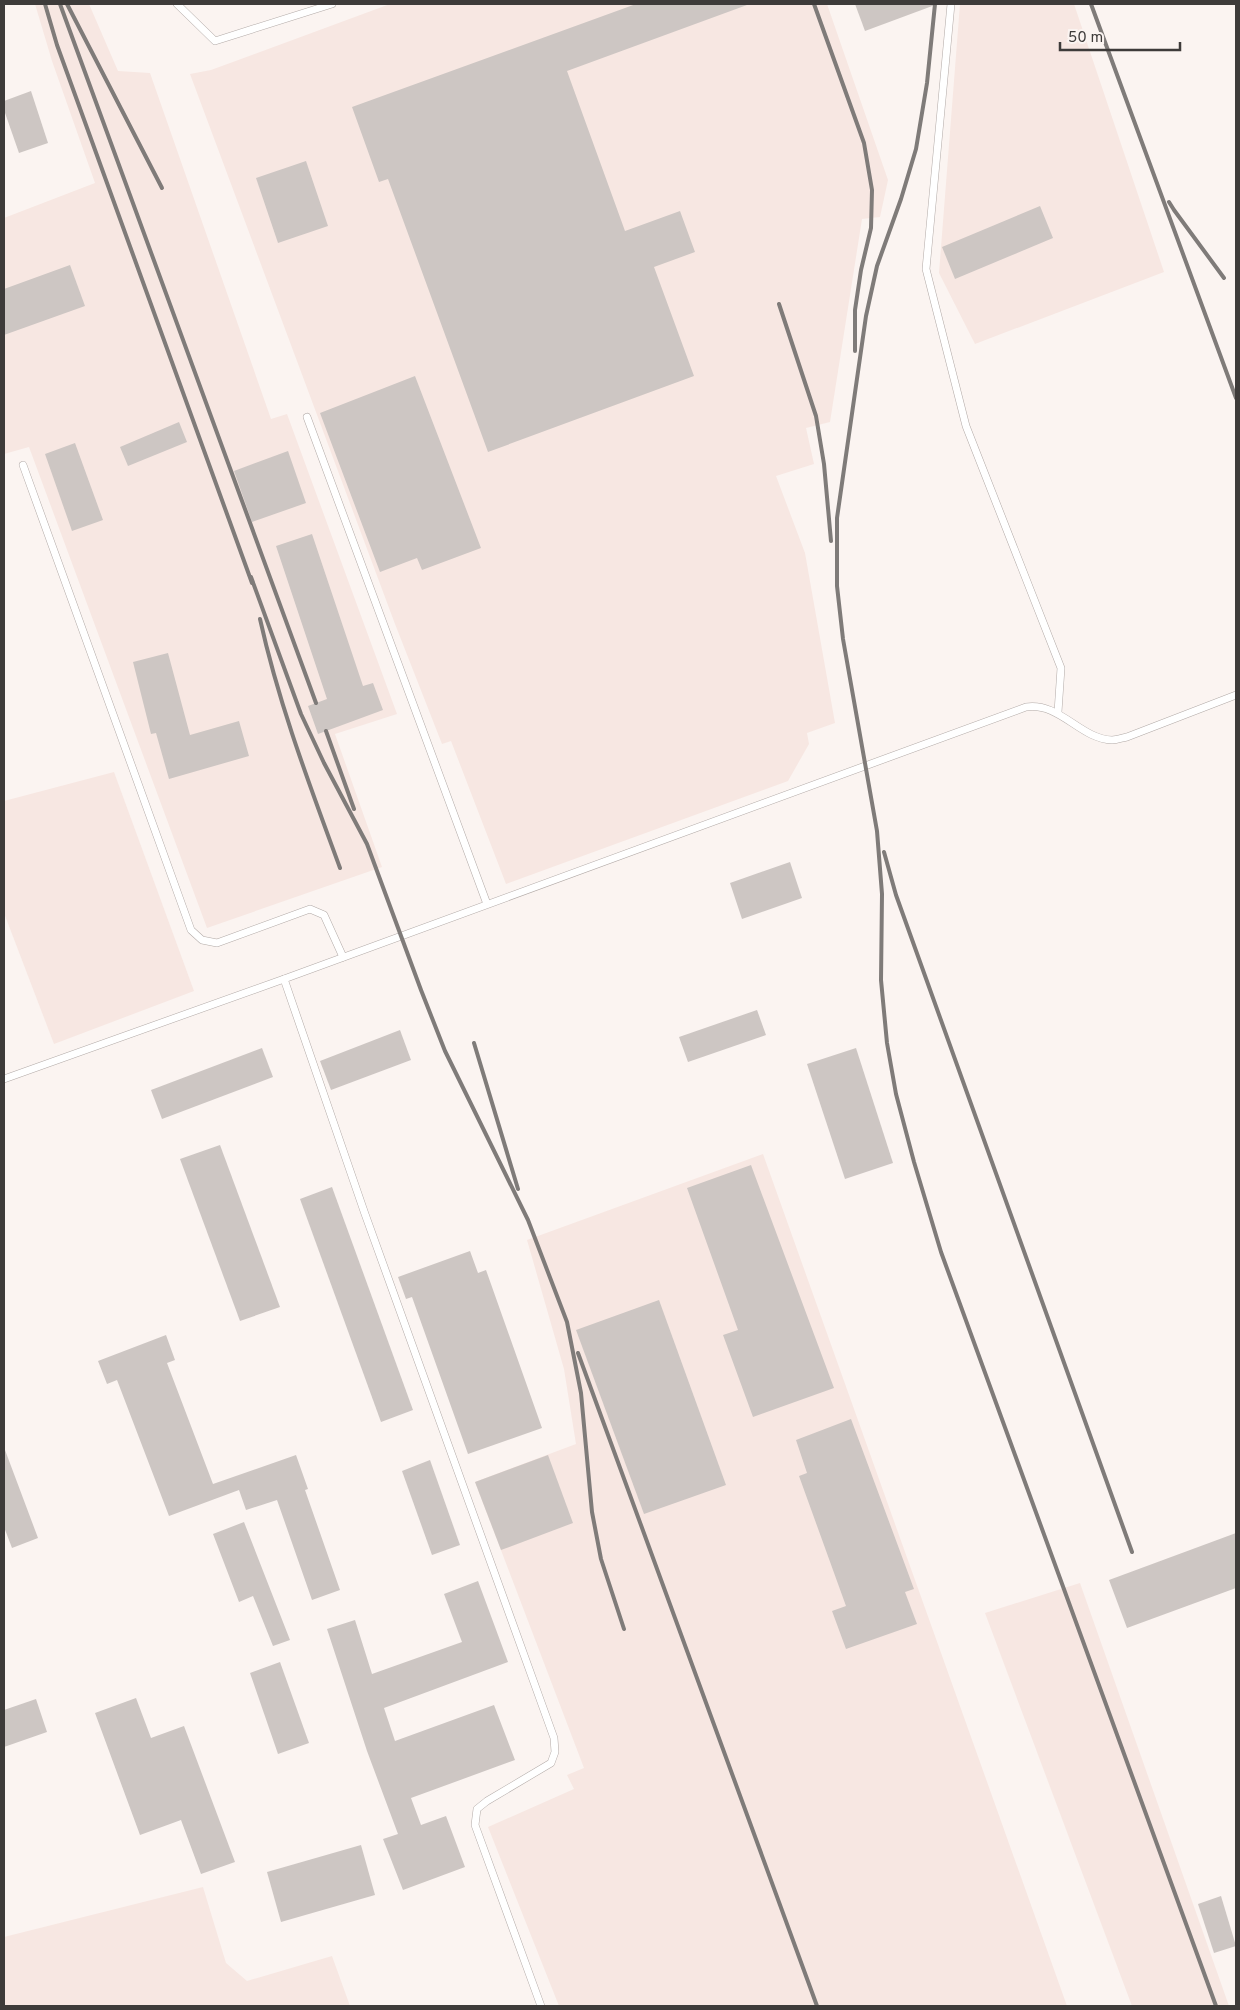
<svg xmlns="http://www.w3.org/2000/svg" width="1240" height="2010" viewBox="0 0 1240 2010" font-family="Overpass,sans-serif">
	<rect width="100%" height="100%" fill="#fbf4f1"/>
	<g fill="#f7e7e2">
		<path d="M35,4H89L118,71L150,73L271,419L287,414L397,714L335,734L382,867L207,928L29,447L4,454V218L95,183L52,61Z"/>
		<path d="M390,4H827L888,180L880,217L862,219L830,422L806,428L814,464L776,476L805,553L835,723L807,733L809,744L788,781L506,884L451,741L442,744L395,624L190,74L211,70Z"/>
		<path d="M960,4H1074L1164,272L975,344L939,273Z"/>
		<path d="M114,772L194,991L54,1044L4,913V801Z"/>
		<path d="M763,1154L1067,2006H559L488,1827L574,1789L567,1775L584,1768L475,1482L576,1444L564,1369L527,1240Z"/>
		<path d="M1080,1583L1229,2006H1132L985,1613Z"/>
		<path d="M203,1887L226,1963L247,1981L332,1956L350,2006H4V1937Z"/>
	</g>
	<g fill="#cdc6c3">
		<path d="M636,4H747V5L567,71L625,231L680,211L695,252L654,267L694,376L488,452L388,179L379,182L352,107Z"/>
		<path d="M855,4H935V5L865,31Z"/>
		<path d="M31,91L48,143L19,153L4,110V101Z"/>
		<path d="M306,161L328,226L278,243L256,178Z"/>
		<path d="M1040,206L1053,238L955,279L942,247Z"/>
		<path d="M70,265L85,306L4,335V289Z"/>
		<path d="M415,376L481,548L422,570L417,558L380,572L320,413Z"/>
		<path d="M179,422L187,442L128,466L120,447Z"/>
		<path d="M75,443L103,520L72,531L45,454Z"/>
		<path d="M288,451L306,503L252,522L234,471Z"/>
		<path d="M312,534L363,686L373,683L383,710L318,734L308,706L327,699L276,546Z"/>
		<path d="M168,653L190,735L239,721L249,756L169,779L156,733L151,734L133,662Z"/>
		<path d="M790,862L802,898L742,919L730,883Z"/>
		<path d="M757,1010L766,1035L688,1062L679,1037Z"/>
		<path d="M400,1030L411,1060L331,1090L320,1061Z"/>
		<path d="M262,1048L273,1077L162,1119L151,1090Z"/>
		<path d="M856,1048L893,1163L845,1179L807,1064Z"/>
		<path d="M220,1145L280,1307L240,1321L180,1159Z"/>
		<path d="M751,1165L834,1388L753,1417L723,1335L738,1330L687,1188Z"/>
		<path d="M332,1187L413,1410L381,1422L300,1199Z"/>
		<path d="M470,1251L478,1273L486,1270L542,1428L468,1454L412,1297L406,1299L398,1277Z"/>
		<path d="M659,1300L726,1485L644,1514L576,1330Z"/>
		<path d="M166,1335L175,1360L167,1363L213,1484L296,1455L308,1489L305,1490L340,1590L312,1600L277,1500L246,1510L239,1490L169,1516L117,1380L107,1384L98,1361Z"/>
		<path d="M851,1419L914,1589L905,1592L917,1624L846,1649L832,1611L846,1606L799,1476L807,1473L796,1440Z"/>
		<path d="M4,1450H5L38,1538L12,1548L4,1527Z"/>
		<path d="M548,1455L573,1523L501,1550L475,1482Z"/>
		<path d="M430,1460L460,1545L432,1555L402,1471Z"/>
		<path d="M244,1522L290,1640L273,1646L253,1596L239,1602L213,1534Z"/>
		<path d="M1236,1533V1588L1127,1628L1109,1580Z"/>
		<path d="M478,1581L508,1662L384,1708L395,1741L494,1705L515,1760L411,1798L421,1825L446,1816L465,1867L403,1890L383,1839L398,1834L367,1751L327,1629L355,1620L372,1674L462,1642L444,1594Z"/>
		<path d="M280,1662L309,1743L278,1754L250,1673Z"/>
		<path d="M136,1698L151,1738L184,1726L235,1862L201,1874L181,1820L140,1835L95,1713Z"/>
		<path d="M36,1699L47,1732L4,1747V1710Z"/>
		<path d="M361,1845L375,1895L281,1922L267,1872Z"/>
		<path d="M1221,1896L1236,1946L1214,1953L1198,1904Z"/>
	</g>
	<g fill="none" stroke-linecap="round" stroke-linejoin="round">
		<g stroke="#b2aaa7" stroke-width="8">
			<g id="lane">
				<path d="M177,4L215,41L332,4"/>
				<path d="M951,4L926,269L966,426L1061,668L1058,712"/>
				<path d="M307,417L487,904"/>
				<path d="M23,465L191,930L202,940L217,943L310,909L324,915L343,957"/>
				<path d="M284,979L365,1214L554,1738L555,1752L551,1763L487,1801L477,1809L475,1825L541,2006"/>
				<path d="M4,1079L284,979L1026,707C1060,702 1080,739 1112,740C1117,740 1122,738 1127,737L1236,695"/>
			</g>
		</g>
		<use href="#lane" stroke="#fff" stroke-width="7"/>
		<g stroke="#7f7b79" stroke-width="4">
			<path d="M45,4L57,45L252,583"/>
			<path d="M60,4L316,703"/>
			<path d="M67,4L162,188"/>
			<path d="M814,4L864,143L872,190L871,228L861,270L855,310V351"/>
			<path d="M935,4L927,83L916,149L901,199L877,266L866,316L837,518V586L843,639L877,831L882,894L881,980L887,1043L896,1094L914,1162L941,1252L1216,2006"/>
			<path d="M1091,4L1236,398"/>
			<path d="M1169,202L1174,210L1224,278"/>
			<path d="M779,304L816,416L824,464L831,541"/>
			<path d="M251,577L301,714L324,763L367,844L421,990L445,1051L528,1220L567,1322L581,1393L592,1512L601,1559L624,1629"/>
			<path d="M260,619C279,705 310,786 340,868"/>
			<path d="M326,731L354,809"/>
			<path d="M884,852L896,895L1132,1552"/>
			<path d="M474,1043L518,1189"/>
			<path d="M578,1353L817,2006"/>
		</g>
	</g>
	<rect width="1240" height="2010" fill="none" stroke="#3e3b3a" stroke-width="10"/>
	<path d="M1060 42v8h120v-8" fill="none" stroke="#3e3b3a" stroke-width="2.5"/>
	<text x="1068" y="42" font-size="15" fill="#3e3b3a" stroke="#fbf4f1" stroke-width="4" paint-order="stroke">50 m</text>
</svg>
